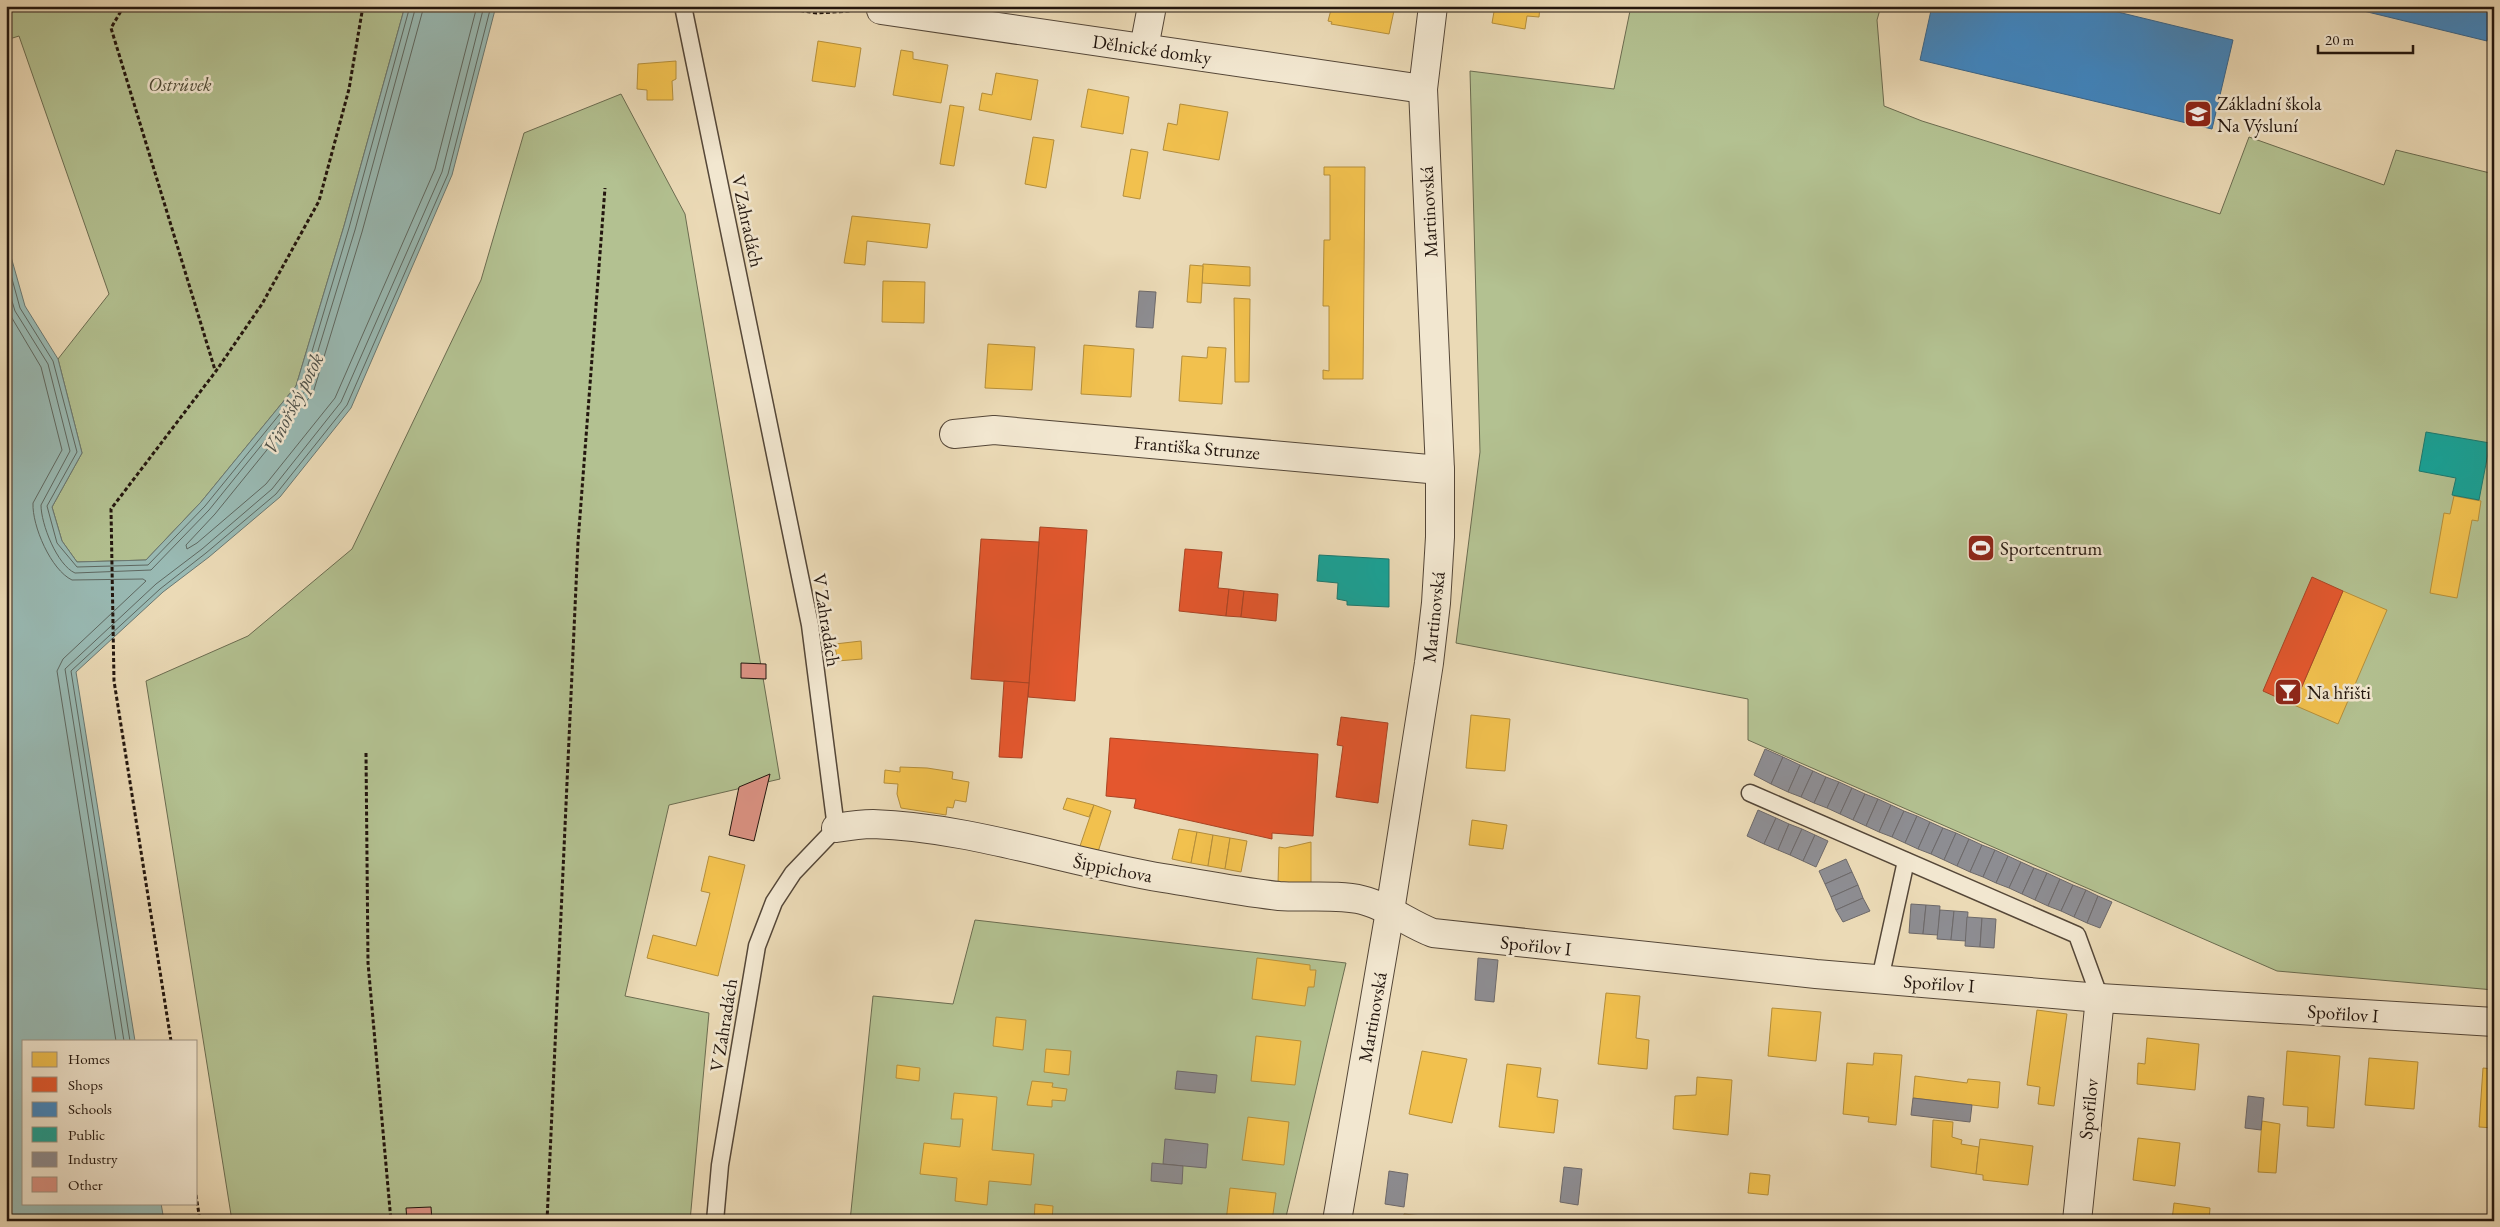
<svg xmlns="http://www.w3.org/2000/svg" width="2500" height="1227" viewBox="0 0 2500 1227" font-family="'EB Garamond',serif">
	<rect width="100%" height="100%" fill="#ebdab6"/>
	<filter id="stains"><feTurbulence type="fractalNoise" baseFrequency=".004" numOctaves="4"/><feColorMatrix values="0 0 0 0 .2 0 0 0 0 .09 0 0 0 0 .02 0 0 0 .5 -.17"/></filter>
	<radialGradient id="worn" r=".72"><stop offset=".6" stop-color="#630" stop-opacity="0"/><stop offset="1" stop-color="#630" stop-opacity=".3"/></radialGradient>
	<g fill="#b3c191" stroke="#6b6c50">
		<path d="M6,6H405L344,226L296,386L201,502L146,560L77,562L62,541L52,507L82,453L58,359L109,294L19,36L6,40Z"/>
		<path d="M1631,6H1881L1877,20L1884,106L1922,121L2220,214L2249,137L2384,185L2396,150L2494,174V990L2277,971L1748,740V699L1456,643L1480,452L1470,71L1614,89Z"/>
		<path d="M621,94L685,214L780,779L669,805L625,996L709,1013L690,1221H232L146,681L248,636L352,549L481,280L524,133Z"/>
		<path d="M975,920L1346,963L1285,1221H850L873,996L953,1004Z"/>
	</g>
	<path fill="#99bab4" stroke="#6a7872" d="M405,6H496L452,175L351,408L280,497L209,557L163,592L76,672L135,1041H24V1203H161L164,1221H6V239L25,306L58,359L82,453L52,507L62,541L77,562L146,560L201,502L296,386L344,226Z"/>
	<g fill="#f2c14e" stroke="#b48e3b">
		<path d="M1332,6H1395L1389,34L1331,24L1332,22L1328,21Z"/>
		<path d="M1495,6H1540L1539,17L1527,16L1525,29L1492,23Z"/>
		<path d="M818,41L861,48L855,87L812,81Z"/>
		<path d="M901,50L913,52V59L948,65L941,103L893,95Z"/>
		<path d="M676,61V79L672,81L673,100H647V90L637,89L638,64Z"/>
		<path d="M996,73L1038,80L1031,120L979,110L982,93L992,95Z"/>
		<path d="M1088,89L1129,97L1123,134L1081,127Z"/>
		<path d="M1180,104L1228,112L1219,160L1163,150L1168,123L1177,125Z"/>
		<path d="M950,105L964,107L954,166L940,164Z"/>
		<path d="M1033,137L1054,140L1046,188L1025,184Z"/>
		<path d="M1131,149L1148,152L1140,199L1123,196Z"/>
		<path d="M1324,167H1365L1363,379H1323V370L1329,371V306H1323L1324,240H1330V175H1324Z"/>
		<path d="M852,216L930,224L927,248L867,241L865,265L844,263Z"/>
		<path d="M1203,264L1250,267V286L1202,283Z"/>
		<path d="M1190,265L1203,266L1201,303L1187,302Z"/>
		<path d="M883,281L925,282L924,323L882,322Z"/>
		<path d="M1234,298L1250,299L1249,382H1235Z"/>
		<path d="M988,344L1035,347L1032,390L985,388Z"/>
		<path d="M1084,345L1134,349L1131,397L1081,394Z"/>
		<path d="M1208,347L1226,348L1222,404L1179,401L1182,356L1207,358Z"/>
		<path d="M2454,496L2481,501L2478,521L2472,520L2457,598L2430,593L2444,513L2450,514Z"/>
		<path d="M2343,591L2387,610L2338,724L2294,705Z"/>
		<path d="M861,641L862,659L837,661L835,644Z"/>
		<path d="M1471,715L1510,719L1505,771L1466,768Z"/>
		<path d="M900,767L927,768L953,772L952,779L969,782L966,802L955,800L953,808L947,807L946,815L901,808L897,794L898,784L884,783L885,770L900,772Z"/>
		<path d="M1067,798L1094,805L1089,817L1063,809Z"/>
		<path d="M1094,805L1111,811L1097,855L1079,849Z"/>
		<path d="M1472,820L1507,825L1503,849L1469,845Z"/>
		<path d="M1179,829L1197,832L1191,863L1172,859Z"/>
		<path d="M1197,832L1213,835L1208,866L1191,863Z"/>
		<path d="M1213,835L1230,838L1225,869L1208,866Z"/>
		<path d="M1230,838L1247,841L1241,872L1225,869Z"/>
		<path d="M1311,842V885L1278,884L1279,847L1285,848Z"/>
		<path d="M709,856L745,865L718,976L647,958L653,935L696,946L710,893L701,891Z"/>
		<path d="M1257,958L1310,965V970H1316L1314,987H1308L1305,1006L1252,999Z"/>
		<path d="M1606,993L1640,996L1636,1038L1649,1040L1647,1069L1598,1064Z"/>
		<path d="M1772,1008L1821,1012L1816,1061L1768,1056Z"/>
		<path d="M2037,1010L2067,1014L2054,1106L2038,1104L2040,1087L2027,1085Z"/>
		<path d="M996,1017L1026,1020L1023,1050L993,1046Z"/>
		<path d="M1256,1036L1301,1041L1295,1085L1251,1081Z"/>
		<path d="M2147,1038L2199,1044L2195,1090L2137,1084L2138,1063L2145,1064Z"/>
		<path d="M1046,1049L1071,1051L1069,1075L1044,1072Z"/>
		<path d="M1422,1051L1467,1059L1452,1123L1409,1114Z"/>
		<path d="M2287,1051L2340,1056L2334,1128L2307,1126L2308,1107L2283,1105Z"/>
		<path d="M1874,1053L1902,1055L1896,1125L1868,1122L1869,1117L1843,1114L1847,1063L1873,1065Z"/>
		<path d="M2369,1058L2418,1062L2414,1109L2365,1105Z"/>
		<path d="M1507,1064L1541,1068L1537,1097L1558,1100L1554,1133L1499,1127Z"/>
		<path d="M897,1065L920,1068L919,1081L896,1078Z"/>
		<path d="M2483,1068L2494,1069V1128L2479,1127Z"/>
		<path d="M1915,1076L1967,1083L1968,1079L2000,1082L1998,1108L1913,1098Z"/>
		<path d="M1697,1077L1732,1080L1728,1135L1673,1129L1675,1096L1696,1095Z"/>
		<path d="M1032,1081L1053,1083L1052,1087L1067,1089L1065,1101L1052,1100V1107L1027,1105Z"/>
		<path d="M954,1093L997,1097L992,1150L1034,1154L1031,1185L989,1181L987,1205L955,1201L957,1178L920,1174L924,1143L960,1147L963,1119H951Z"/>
		<path d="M1248,1117L1289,1122L1284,1165L1242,1160Z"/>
		<path d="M1933,1120L1953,1122L1952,1137L1962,1140L1961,1144L1979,1147L1976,1174L1931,1167Z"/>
		<path d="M2262,1121L2280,1124L2276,1173L2258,1172Z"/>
		<path d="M2138,1138L2180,1143L2175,1186L2133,1180Z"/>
		<path d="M1980,1139L2033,1146L2028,1185L1983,1180V1175L1976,1174Z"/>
		<path d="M1750,1173L1770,1175L1768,1195L1748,1193Z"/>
		<path d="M1230,1188L1276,1193L1272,1221H1226Z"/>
		<path d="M2174,1203L2210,1208L2209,1221L2172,1220Z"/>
		<path d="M1035,1204L1053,1206L1052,1221H1034Z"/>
		<path d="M1404,1214L1441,1218L1440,1221H1403Z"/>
	</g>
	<g fill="#e4572e" stroke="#aa4424">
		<path d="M1040,527L1087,530L1075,701L1028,697Z"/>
		<path d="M981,539L1039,542L1029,683L971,679Z"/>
		<path d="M1185,549L1222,552L1218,588L1229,589L1226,616L1179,611Z"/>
		<path d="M2312,577L2343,591L2294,705L2263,691Z"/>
		<path d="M1229,589L1244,591L1241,617L1226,616Z"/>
		<path d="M1244,591L1278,594L1276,621L1241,617Z"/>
		<path d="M1004,681L1029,683L1022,758L999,757Z"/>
		<path d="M1341,717L1388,723L1378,803L1336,797L1343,746L1337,745Z"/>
		<path d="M1110,738L1318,754L1313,836L1272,833V839L1134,808L1136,799L1106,796Z"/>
	</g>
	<g fill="#3f88c5" stroke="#37668e">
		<path d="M1932,6H2093L2233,40L2212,129L1920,60Z"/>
		<path d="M2093,6H2113L2112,10Z"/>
		<path d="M2343,6H2494V15L2487,41Z"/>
	</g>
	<g fill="#17a398" stroke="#1b796f">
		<path d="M2426,432L2490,443L2479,500L2452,495L2456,478L2419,471Z"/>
		<path d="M1319,555L1389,559V607L1347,605V601L1337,599L1338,583L1317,581Z"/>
	</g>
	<g fill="#8d8d92" stroke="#6d696a">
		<path d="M1139,291L1156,292L1153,328L1136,327Z"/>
		<path d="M1765,749L1783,757L1771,784L1754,775Z"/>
		<path d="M1783,757L1800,765L1788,792L1771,784Z"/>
		<path d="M1800,765L1813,771L1801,797L1788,792Z"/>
		<path d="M1813,771L1826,777L1814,803L1801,797Z"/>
		<path d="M1826,777L1839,782L1827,808L1814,803Z"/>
		<path d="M1839,782L1852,788L1840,814L1827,808Z"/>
		<path d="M1852,788L1865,794L1853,820L1840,814Z"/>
		<path d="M1865,794L1878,799L1866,826L1853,820Z"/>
		<path d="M1878,799L1891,805L1879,832L1866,826Z"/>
		<path d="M1891,805L1904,811L1892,837L1879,832Z"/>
		<path d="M1758,810L1776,818L1764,844L1747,836Z"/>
		<path d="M1904,811L1917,816L1905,843L1892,837Z"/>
		<path d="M1917,816L1930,822L1918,849L1905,843Z"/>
		<path d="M1776,818L1789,824L1778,850L1764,844Z"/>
		<path d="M1930,822L1943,828L1931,854L1918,849Z"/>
		<path d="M1789,824L1802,829L1790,855L1778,850Z"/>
		<path d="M1943,828L1956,833L1944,860L1931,854Z"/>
		<path d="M1802,829L1815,835L1803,861L1790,855Z"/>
		<path d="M1956,833L1969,839L1957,866L1944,860Z"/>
		<path d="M1815,835L1828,841L1816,867L1803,861Z"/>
		<path d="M1969,839L1982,845L1970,872L1957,866Z"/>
		<path d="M1982,845L1995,850L1983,877L1970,872Z"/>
		<path d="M1995,850L2008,856L1996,883L1983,877Z"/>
		<path d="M2008,856L2021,862L2009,888L1996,883Z"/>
		<path d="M1846,859L1852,872L1825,884L1819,871Z"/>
		<path d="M2021,862L2034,868L2022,894L2009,888Z"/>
		<path d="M2034,868L2047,873L2035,900L2022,894Z"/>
		<path d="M1852,872L1858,885L1831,897L1825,884Z"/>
		<path d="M2047,873L2060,879L2048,906L2035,900Z"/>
		<path d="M2060,879L2073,885L2061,911L2048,906Z"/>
		<path d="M1858,885L1863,898L1836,910L1831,897Z"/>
		<path d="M2073,885L2086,890L2074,917L2061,911Z"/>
		<path d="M2086,890L2098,896L2087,923L2074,917Z"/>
		<path d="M2098,896L2112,902L2100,928L2087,923Z"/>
		<path d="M1863,898L1870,911L1843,922L1836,910Z"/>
		<path d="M1911,904L1926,905L1923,934L1909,933Z"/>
		<path d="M1926,905L1940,906L1938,935L1923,934Z"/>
		<path d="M1940,910L1954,911L1951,940L1937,939Z"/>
		<path d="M1954,911L1968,912L1966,941L1951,940Z"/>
		<path d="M1967,917L1982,918L1980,947L1965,946Z"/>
		<path d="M1982,918L1996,919L1994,948L1980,947Z"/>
		<path d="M1478,958L1498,960L1494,1002L1475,1000Z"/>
		<path d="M1177,1071L1217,1075L1215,1093L1175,1089Z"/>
		<path d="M2248,1096L2264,1098L2261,1130L2245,1128Z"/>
		<path d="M1913,1098L1972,1105L1970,1122L1911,1115Z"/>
		<path d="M1165,1139L1208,1144L1206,1168L1163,1164Z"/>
		<path d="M1152,1163L1183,1166L1182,1184L1151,1181Z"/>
		<path d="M1564,1167L1582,1169L1578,1205L1560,1202Z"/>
		<path d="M1389,1171L1408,1174L1404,1207L1385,1204Z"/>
		<path d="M2133,1216L2166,1220V1221H2132Z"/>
	</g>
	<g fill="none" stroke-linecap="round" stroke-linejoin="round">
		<g stroke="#5e6861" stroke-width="1">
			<path d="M424,6L362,232L313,393L215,514L186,545L187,549L197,543L266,484L335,398L435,169L477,6"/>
			<path d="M6,257L20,308L53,361L77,452L47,506L57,543L77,567L148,565L205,506L301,388L349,228L410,6"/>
			<path d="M6,281L15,311L48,364L70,451L41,505C41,524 57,565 75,573L151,570L209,510L306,390L355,230L416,6"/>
			<path d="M6,308L41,367L62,450L33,503C32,526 51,570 72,580L143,579L146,581L63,659L57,671L116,1041"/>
			<path d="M124,1041L65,669L156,584L202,549L272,489L341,402L442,172L484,6"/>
			<path d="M130,1041L71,671L160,589L206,553L276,494L347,405L448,174L491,6"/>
		</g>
	</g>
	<g fill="#db9283" stroke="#23160e">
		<path d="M741,663L766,664V679L741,678Z"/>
		<path d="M770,774L754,841L729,835L739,787Z"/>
		<path d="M431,1207L432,1221H407L406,1208Z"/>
	</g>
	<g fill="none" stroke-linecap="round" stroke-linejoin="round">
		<g stroke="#554738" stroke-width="19">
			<g id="service">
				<path d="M683,6L810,625L836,828L793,873L774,902L757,946L720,1165L715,1221"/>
				<path d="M1750,793L2077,935L2100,998"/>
				<path d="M1880,979L1906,861"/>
			</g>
		</g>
		<g stroke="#554738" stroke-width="30">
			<g id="minor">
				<path d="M880,6L881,10L1423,89"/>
				<path d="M1144,48L1152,6"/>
				<path d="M954,434L994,430L1440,470"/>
				<path d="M836,828C848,826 861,824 873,824C969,827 1068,862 1163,878C1201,884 1240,892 1279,896C1304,898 1338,894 1362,900C1387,906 1409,924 1433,933L1816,974L2100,998L2494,1022"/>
				<path d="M2077,1221L2100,998"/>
			</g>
		</g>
		<g stroke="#554738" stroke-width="30">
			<path id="tertiary" d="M1337,1221L1390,911L1429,663L1436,603L1440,537V470L1423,89L1433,6"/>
		</g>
		<g stroke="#23160e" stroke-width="3" stroke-dasharray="4 2.5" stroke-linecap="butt">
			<path d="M124,6L111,28L215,370"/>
			<path d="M768,6L817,13L851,11"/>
			<path d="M366,753L368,963L391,1221"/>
			<path d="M171,1041L114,681L111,509L216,371L262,304L319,201L349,89L363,6"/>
			<path d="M196,1195L200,1221"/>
			<path d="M547,1221L578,542L605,188"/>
		</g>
		<use href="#service" stroke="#f2e7d0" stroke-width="16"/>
		<use href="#minor" stroke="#f2e7d0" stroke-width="28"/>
		<use href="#tertiary" stroke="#f2e7d0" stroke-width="28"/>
	</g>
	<defs>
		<g id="school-square" transform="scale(1.4375)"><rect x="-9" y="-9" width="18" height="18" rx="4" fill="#8f2418" stroke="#f2e7d0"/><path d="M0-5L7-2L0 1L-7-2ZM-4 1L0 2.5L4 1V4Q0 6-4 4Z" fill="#fff"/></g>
		<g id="stadium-square" transform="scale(1.4375)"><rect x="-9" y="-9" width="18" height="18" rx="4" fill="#8f2418" stroke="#f2e7d0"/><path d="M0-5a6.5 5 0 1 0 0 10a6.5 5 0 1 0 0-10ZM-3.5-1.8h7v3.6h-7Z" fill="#fff"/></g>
		<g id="bar-square" transform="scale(1.4375)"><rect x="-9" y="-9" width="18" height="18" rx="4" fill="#8f2418" stroke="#f2e7d0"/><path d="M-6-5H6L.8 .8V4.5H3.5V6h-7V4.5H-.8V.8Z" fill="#fff"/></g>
	</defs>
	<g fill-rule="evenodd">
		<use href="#school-square" x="2198" y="114"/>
		<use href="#stadium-square" x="1981" y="548"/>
		<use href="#bar-square" x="2288" y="692"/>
	</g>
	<g text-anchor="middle" stroke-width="5" stroke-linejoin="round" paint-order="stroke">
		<g font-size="19" fill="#23160e" stroke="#f2e7d0">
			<text transform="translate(1152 49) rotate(8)" y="7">Dělnické domky</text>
			<text transform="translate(1428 212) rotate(-93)" y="7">Martinovská</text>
			<text transform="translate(748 221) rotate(78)" y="7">V Zahradách</text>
			<text transform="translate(1197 447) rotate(5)" y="7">Františka Strunze</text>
			<text transform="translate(1433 617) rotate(-84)" y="7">Martinovská</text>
			<text transform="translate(827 620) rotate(81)" y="7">V Zahradách</text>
			<text transform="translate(1113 868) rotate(11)" y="7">Šippichova</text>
			<text transform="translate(1536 945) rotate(6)" y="7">Spořilov I</text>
			<text transform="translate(1939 983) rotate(4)" y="7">Spořilov I</text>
			<text transform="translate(2343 1013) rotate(4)" y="7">Spořilov I</text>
			<text transform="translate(1372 1017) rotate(-80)" y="7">Martinovská</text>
			<text transform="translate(723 1025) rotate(-81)" y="7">V Zahradách</text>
			<text transform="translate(2088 1109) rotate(-84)" y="7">Spořilov</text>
		</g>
		<g font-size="19" font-style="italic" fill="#4e4935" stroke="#f2e7d0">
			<text x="180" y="91">Ostrůvek</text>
		</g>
		<g font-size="19" fill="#23160e" stroke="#f2e7d0" text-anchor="start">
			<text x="2217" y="110">Základní škola<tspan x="2217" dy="22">Na Výsluní</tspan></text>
			<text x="2000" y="555">Sportcentrum</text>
			<text x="2307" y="699">Na hřišti</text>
		</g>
		<g font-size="20" font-style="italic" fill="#4c4f48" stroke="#f2e7d0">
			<text transform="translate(293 403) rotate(-63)" y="7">Vinořský potok</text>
		</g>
	</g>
	<rect width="2500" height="1227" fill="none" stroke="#ebdab6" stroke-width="25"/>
	<rect x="8" y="8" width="2485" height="1212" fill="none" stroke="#23160e" stroke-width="2.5"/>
	<rect x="12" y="12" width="2475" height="1202" fill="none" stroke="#23160e"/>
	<rect x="22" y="1040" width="175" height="165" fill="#f2e7d0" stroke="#9f9382"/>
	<rect x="32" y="1052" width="25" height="15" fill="#f2c14e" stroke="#9f9382"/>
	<text x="68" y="1064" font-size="15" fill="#23160e">Homes</text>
	<rect x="32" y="1077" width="25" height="15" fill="#e4572e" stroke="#9f9382"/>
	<text x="68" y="1090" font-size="15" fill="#23160e">Shops</text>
	<rect x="32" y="1102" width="25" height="15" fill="#3f88c5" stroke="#9f9382"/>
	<text x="68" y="1114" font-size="15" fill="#23160e">Schools</text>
	<rect x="32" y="1127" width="25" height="15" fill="#17a398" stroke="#9f9382"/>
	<text x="68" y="1140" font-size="15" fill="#23160e">Public</text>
	<rect x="32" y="1152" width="25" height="15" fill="#8d8d92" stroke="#9f9382"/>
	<text x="68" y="1164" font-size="15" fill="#23160e">Industry</text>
	<rect x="32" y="1177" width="25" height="15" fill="#db9283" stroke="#9f9382"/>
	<text x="68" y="1190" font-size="15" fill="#23160e">Other</text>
	<path d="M2318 45v8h95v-8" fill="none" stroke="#23160e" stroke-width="2.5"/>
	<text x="2325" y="45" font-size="15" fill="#23160e" stroke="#f2e7d0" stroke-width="4" paint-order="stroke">20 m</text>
	<rect width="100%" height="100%" filter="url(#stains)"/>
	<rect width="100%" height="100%" fill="url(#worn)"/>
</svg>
